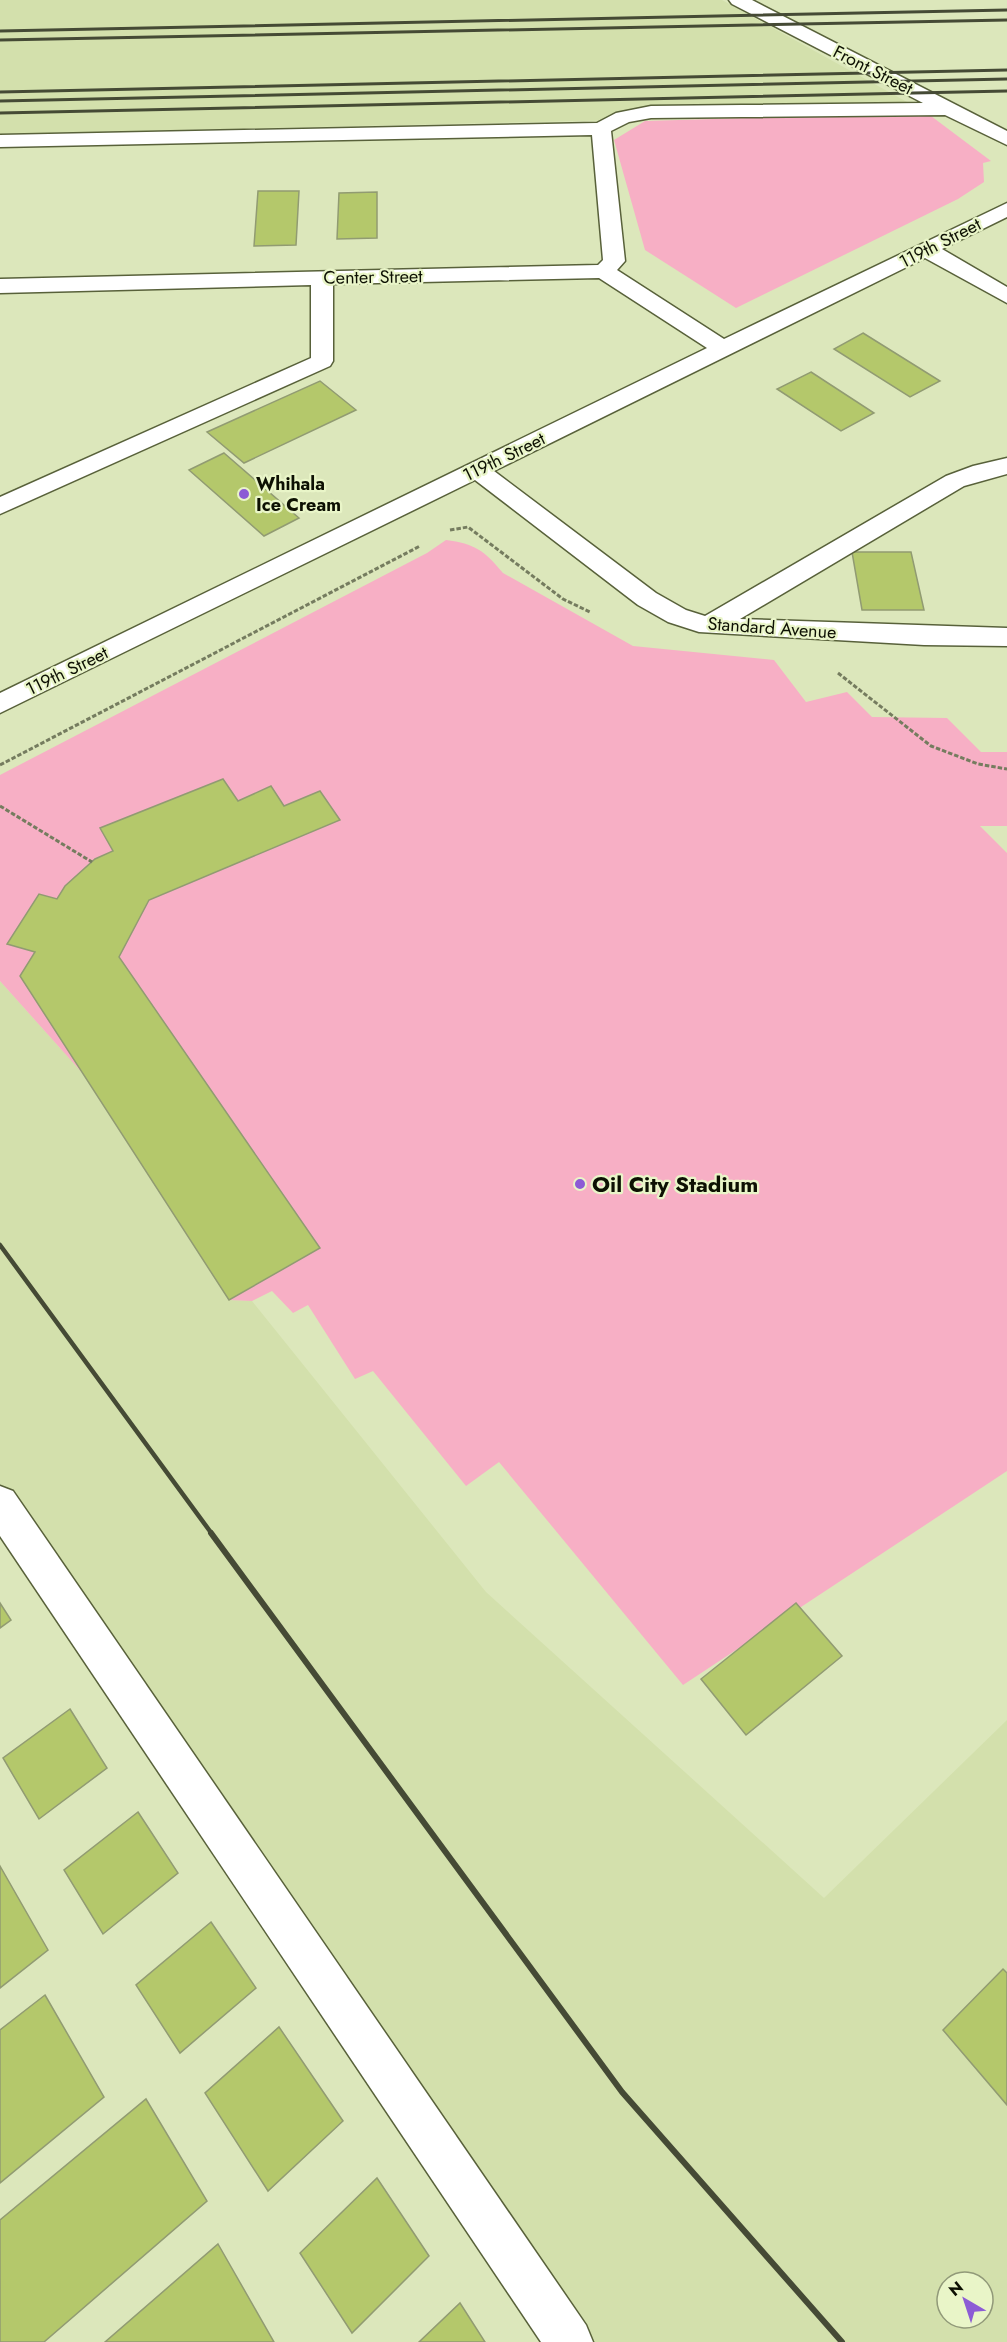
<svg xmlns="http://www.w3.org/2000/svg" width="1007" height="2342" viewBox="0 0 1007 2342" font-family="Jost,sans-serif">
	<rect width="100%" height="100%" fill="#dce7bb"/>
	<g fill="#d3e0ac" fill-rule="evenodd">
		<path d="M0,0H722L927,113L0,134Z"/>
		<path d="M0,981L85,1076L229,1300L252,1301L486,1592L824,1898L1007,1720V2342H569L0,1504ZM947,2282H983V2318H947Z"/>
	</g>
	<g fill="#f7afc5">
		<path d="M927,113L991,161L983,163L984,182L958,199L736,308L645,250L614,140L645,121Z"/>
		<path d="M446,540C475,544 484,550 503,573L633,646L774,660L806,702L847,692L872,717L947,718L981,752H1007V826H980L1007,853V1471L683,1685L499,1462L466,1486L373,1371L355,1379L308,1305L293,1313L272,1291L252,1301L229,1300L85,1076L0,981V775L427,553Z"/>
	</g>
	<g fill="#b4c86b" stroke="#919b72" stroke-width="1.5">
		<path d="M258,191H299L296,245L254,246Z"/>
		<path d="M377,192V238L337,239L339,193Z"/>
		<path d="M863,333L940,381L910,397L834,349Z"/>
		<path d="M811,372L874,413L841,431L777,389Z"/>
		<path d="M320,381L356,410L244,463L207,432Z"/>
		<path d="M224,453L299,518L264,536L189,470Z"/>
		<path d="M852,552H911L924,610H862Z"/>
		<path d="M223,779L238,801L271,786L284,806L320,791L340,820L149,900L119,957L320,1248L229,1300L20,976L35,952L7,944L39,894L57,899L65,886L95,859L113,851L100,828Z"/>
		<path d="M0,1603L11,1620L0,1628Z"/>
		<path d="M796,1603L842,1656L746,1735L701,1679Z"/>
		<path d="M70,1709L107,1768L39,1819L3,1758Z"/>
		<path d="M138,1812L178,1873L103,1934L64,1870Z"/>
		<path d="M0,1866L48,1950L0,1988Z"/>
		<path d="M211,1922L256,1988L180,2053L136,1985Z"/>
		<path d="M1003,1969L1007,1973V2105L943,2030Z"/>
		<path d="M45,1995L104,2097L0,2183V2030Z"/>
		<path d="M279,2027L343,2121L268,2191L205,2093Z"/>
		<path d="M146,2099L207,2201L44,2342H0V2220Z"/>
		<path d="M377,2178L429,2256L352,2333L300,2253Z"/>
		<path d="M218,2244L274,2342H105Z"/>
		<path d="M460,2303L485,2342H419Z"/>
	</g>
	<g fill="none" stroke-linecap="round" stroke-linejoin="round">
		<g stroke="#58613a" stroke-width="3">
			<g id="minor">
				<path d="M729,0H752L1007,131V145L945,115L651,118L629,122L611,131L625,261L617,270L724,339L1007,203V217L942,249L1007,287V303L925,258L494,471L656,593L686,610L705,616L946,476L973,466L1007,458V474L964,486L740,619L1007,628V646L924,645L699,632L668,622L638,605L475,480L0,713V693L707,348L599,278L333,284V361L330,366L0,514V497L311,358V285L0,293V279L598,265L603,260L592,135L0,147V135L597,123L616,113L651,106L923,103L732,4Z"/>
				<path d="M0,1486L13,1491L586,2325L593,2342H541L0,1536Z"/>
			</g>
		</g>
		<g stroke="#757c5f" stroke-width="3" stroke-dasharray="4.5 2" stroke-linecap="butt">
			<path d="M450,530L468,527L563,599L590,612"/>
			<path d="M838,673L931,746L978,764L1007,769"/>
			<path d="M0,765L420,546"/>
			<path d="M0,806L92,862"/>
		</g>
		<use href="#minor" fill="#fff" fill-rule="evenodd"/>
		<g stroke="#454a35" stroke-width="3">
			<path d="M0,31L1007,10"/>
			<path d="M0,40L1007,20"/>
			<path d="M0,92L1007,70"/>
			<path d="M0,101L1007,79"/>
			<path d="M0,113L1007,91"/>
		</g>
		<path stroke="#454a35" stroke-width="4.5" d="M0,1245L212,1534"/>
		<path stroke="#454a35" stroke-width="6" d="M211,1533L622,2092L842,2342"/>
	</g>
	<g fill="#8c5bd5" stroke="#e9f5c8" stroke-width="2">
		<circle cx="244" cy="494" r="6"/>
		<circle cx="580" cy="1184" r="6"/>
	</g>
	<g text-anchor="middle" stroke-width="4.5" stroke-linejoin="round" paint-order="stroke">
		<g font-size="18" fill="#0d1003" stroke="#e9f5c8">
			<text transform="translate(873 70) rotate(27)" y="6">Front Street</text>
			<text transform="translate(940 243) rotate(-27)" y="6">119th Street</text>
			<text transform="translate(373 277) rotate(-1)" y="6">Center Street</text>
			<text transform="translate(504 457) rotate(-26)" y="6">119th Street</text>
			<text transform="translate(772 628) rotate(4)" y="6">Standard Avenue</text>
			<text transform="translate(67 671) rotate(-26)" y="6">119th Street</text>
		</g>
		<g font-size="18" font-weight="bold" fill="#0d1003" stroke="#e9f5c8" text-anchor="start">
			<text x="256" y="490">Whihala<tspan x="256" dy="21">Ice Cream</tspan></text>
		</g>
		<g font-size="22" font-weight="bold" fill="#0d1003" stroke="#e9f5c8" text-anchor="start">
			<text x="592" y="1192">Oil City Stadium</text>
		</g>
	</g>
	<g transform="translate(965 2300) rotate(321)"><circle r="28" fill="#e9f5c8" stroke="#919979" stroke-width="1.5"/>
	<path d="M0-4.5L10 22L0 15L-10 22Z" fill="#8c5bd5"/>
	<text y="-9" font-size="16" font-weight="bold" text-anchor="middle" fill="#0d1003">N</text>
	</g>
</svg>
